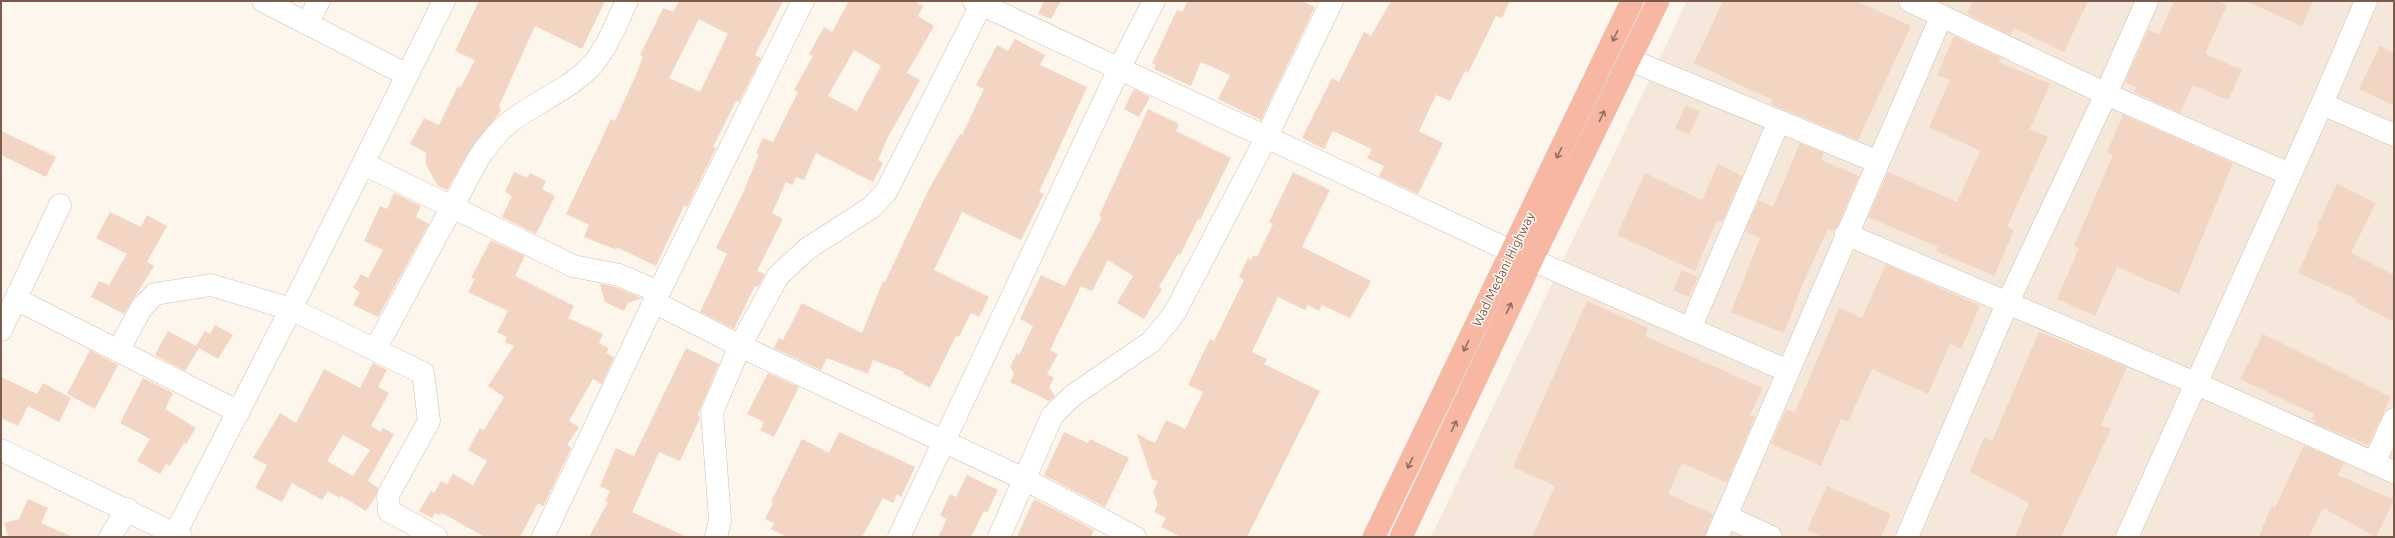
<svg xmlns="http://www.w3.org/2000/svg" width="2395" height="538" viewBox="0 0 2395 538" font-family="Ubuntu,sans-serif">
	<rect width="100%" height="100%" fill="#fdf6ec"/>
	<path fill="#f5e8da" d="M1687,1H2394V537H1431Z"/>
	<g fill="#f3d5c3" fill-rule="evenodd">
		<path d="M479,1H605L582,49L535,26L499,106L501,111L498,115L471,148L447,190L438,186L426,165V153L410,144L424,118L439,125L458,86L461,87L475,60L455,51Z"/>
		<path d="M679,1H783L755,55L761,58L739,102L736,101L713,147L716,148L687,207L684,206L656,266L616,247L617,250L584,237L589,225L566,214L611,119L615,121L636,75L643,56L640,55L663,8L673,12ZM699,19L728,34L700,92L669,78Z"/>
		<path d="M849,1H914L923,6L918,16L934,26L907,73L920,80L887,139L878,160L883,163L873,182L816,153L804,180L796,177L793,185L786,182L772,213L783,219L757,271L765,274L758,287L755,286L734,329L700,312L727,254L716,248L743,193L759,154L756,153L763,138L773,142L798,92L794,90L813,56L809,54L824,27L832,32ZM854,50L881,66L857,111L828,96Z"/>
		<path d="M1044,1H1061L1051,19L1038,14Z"/>
		<path d="M1188,1H1302L1315,7L1261,120L1218,99L1230,75L1201,62L1191,86L1154,69L1156,65L1152,63L1177,10L1182,12Z"/>
		<path d="M1391,1H1510L1502,18L1496,16L1468,73L1465,71L1450,101L1436,95L1419,131L1443,143L1418,194L1379,176L1384,166L1367,158L1372,149L1333,131L1324,149L1302,138L1332,78L1339,82L1364,32L1371,36Z"/>
		<path d="M1723,1H1857L1911,26L1858,140L1770,104L1772,100L1694,63Z"/>
		<path d="M1973,1H2088L2064,52L2014,28L2011,35L1967,14Z"/>
		<path d="M2174,1H2217L2227,5L2205,54L2242,70L2228,100L2193,85L2180,113L2134,92L2136,87L2125,82L2148,30L2159,35Z"/>
		<path d="M2245,1H2313L2302,26Z"/>
		<path d="M1954,36L2001,58L1999,62L2050,84L2030,129L2048,137L2007,227L2014,230L1994,276L1936,251L1938,247L1868,217L1888,172L1957,202L1980,151L1929,127L1950,80L1937,75Z"/>
		<path d="M1015,39L1045,55L1040,65L1087,87L1039,192L1044,194L1021,240L962,212L934,270L989,297L979,317L971,313L959,337L956,336L930,388L903,374L904,372L873,360L868,374L827,358L821,370L774,348L779,338L783,340L802,303L862,333L883,281L885,282L928,191L960,134L962,135L984,89L976,85L997,45L1008,51Z"/>
		<path d="M2380,46L2394,53V106L2359,89Z"/>
		<path d="M1134,89L1150,97L1139,117L1124,109Z"/>
		<path d="M1686,105L1700,112L1689,135L1675,128Z"/>
		<path d="M1148,109L1179,124L1176,131L1231,158L1200,220L1198,219L1180,255L1178,254L1159,287L1162,289L1144,319L1117,303L1133,276L1108,260L1092,291L1081,286L1050,350L1058,354L1047,374L1054,378L1049,387L1055,396L1049,401L1010,382L1014,374L1010,367L1017,353L1019,355L1033,326L1020,319L1041,275L1065,286L1102,217L1099,216Z"/>
		<path d="M2123,115L2233,163L2179,294L2117,267L2095,316L2057,299L2079,248L2074,246L2113,155L2107,152Z"/>
		<path d="M1,131L56,157L46,177L1,155Z"/>
		<path d="M1800,143L1824,153L1821,160L1859,176L1838,225L1834,231L1828,229L1804,281L1784,333L1731,312L1760,238L1745,231L1759,200L1773,207Z"/>
		<path d="M1718,164L1742,176L1722,222L1717,220L1695,271L1617,235L1645,173L1702,200Z"/>
		<path d="M514,172L527,178L530,173L546,181L542,189L555,196L536,234L502,217L512,196L505,192Z"/>
		<path d="M1293,172L1330,190L1302,247L1371,281L1350,318L1322,305L1319,311L1308,305L1305,310L1278,297L1252,352L1267,359L1264,364L1320,391L1247,537H1181L1161,527L1166,518L1154,512L1158,504L1153,492L1158,482L1152,479L1137,434L1155,443L1166,420L1185,429L1203,392L1188,385L1210,339L1214,341L1244,280L1239,277L1248,258L1251,260L1254,255L1257,257L1273,224L1269,222Z"/>
		<path d="M2337,184L2376,203L2351,253L2394,275V322L2355,302L2356,299L2298,273L2319,227L2317,226Z"/>
		<path d="M394,193L421,206L416,217L429,224L378,317L353,305L360,292L353,288L361,274L368,278L383,250L364,241L380,206L387,209Z"/>
		<path d="M110,212L141,227L147,215L167,226L147,262L154,266L124,314L91,297L99,281L109,285L127,254L96,238Z"/>
		<path d="M491,240L525,256L515,276L574,306L568,318L603,334L599,343L609,348L606,353L614,357L602,384L593,379L569,421L579,427L567,445L571,448L546,501L543,506L538,503L520,537H485L442,513L440,515L435,513L432,518L419,511L431,491L434,493L441,481L447,484L453,474L473,485L487,461L468,450L480,428L484,430L504,397L488,386L514,346L505,342L507,337L497,332L508,311L468,292L475,279L471,278Z"/>
		<path d="M1886,264L1980,306L1961,349L1950,344L1928,394L1872,369L1848,422L1841,419L1821,466L1771,444L1786,409L1795,412L1839,308L1862,318Z"/>
		<path d="M1682,270L1698,277L1689,297L1673,290Z"/>
		<path d="M602,284L615,287L642,298L628,303L624,311L605,302L600,285Z"/>
		<path d="M1587,301L1648,328L1645,336L1763,388L1750,415L1755,417L1727,483L1682,463L1668,494L1713,514L1705,537H1532L1555,486L1513,467Z"/>
		<path d="M215,325L233,335L218,359L199,348L185,371L155,355L168,331L196,346L205,331L210,334Z"/>
		<path d="M2039,332L2127,367L2101,425L2111,429L2061,537H2015L2029,503L1970,472L1984,437L1992,441Z"/>
		<path d="M2263,334L2391,397L2368,445L2314,423L2316,420L2312,418L2314,414L2240,379Z"/>
		<path d="M686,348L719,364L698,414L700,418L680,461L659,452L632,512L687,537H589L608,502L605,501L610,491L600,486L616,448L634,456Z"/>
		<path d="M90,350L118,365L95,409L67,394Z"/>
		<path d="M373,363L387,370L378,387L389,393L371,426L381,432L383,428L394,434L368,481L378,488L376,496L366,511L341,496L340,498L328,491L322,500L292,483L282,502L255,488L267,465L253,458L280,413L296,423L324,369L360,388ZM343,435L370,450L353,476L327,461Z"/>
		<path d="M768,373L799,387L774,437L760,430L764,422L747,414Z"/>
		<path d="M1,377L37,394L43,383L71,398L59,422L28,406L18,426L1,418Z"/>
		<path d="M143,378L173,393L165,409L196,428L186,444L184,443L170,466L166,464L160,474L137,461L150,439L120,423Z"/>
		<path d="M839,432L915,467L901,497L897,494L893,503L883,498L862,537H787L771,529L774,523L765,519L773,503L771,502L802,439L829,453Z"/>
		<path d="M1064,432L1088,443L1090,439L1129,458L1105,507L1044,475Z"/>
		<path d="M2304,445L2344,463L2338,475L2394,500L2376,537L2323,508L2309,537H2259L2271,506L2275,508Z"/>
		<path d="M967,475L998,490L987,512L984,511L971,537H938L947,519L940,516L950,494L956,497Z"/>
		<path d="M1827,486L1891,514L1881,537H1822L1807,530Z"/>
		<path d="M28,499L48,508L41,523L73,537H8L4,523L19,519Z"/>
		<path d="M1034,499L1094,530L1091,537H1017Z"/>
	</g>
	<g fill="none" stroke-linecap="round" stroke-linejoin="round">
		<g stroke="#d1beb0" stroke-width="23">
			<g id="street">
				<path d="M263,1L407,75"/>
				<path d="M974,1C1154,83 1332,168 1511,251"/>
				<path d="M1910,1L2106,94L2289,174"/>
				<path d="M307,24L319,1"/>
				<path d="M1630,60L1878,162"/>
				<path d="M2322,104L2394,135"/>
				<path d="M364,164L573,266L619,275L659,292"/>
				<path d="M1846,234L2195,383L2394,472"/>
				<path d="M1532,260L1788,371"/>
				<path d="M16,299L239,412"/>
				<path d="M654,302L740,346L1024,479L1135,537"/>
				<path d="M1690,329L1779,121"/>
				<path d="M1,330L60,205"/>
				<path d="M376,348L478,159C486,147 494,136 505,126C530,104 564,93 588,69C606,52 616,23 627,1"/>
				<path d="M118,351L142,307L155,294L211,285L291,309L423,373L429,421L388,495L389,511L436,537"/>
				<path d="M1,450L181,537"/>
				<path d="M2374,463L2394,419"/>
				<path d="M1726,516L1771,537"/>
				<path d="M175,534L291,309L444,1"/>
				<path d="M110,537L127,509"/>
				<path d="M543,537L654,302L803,1"/>
				<path d="M716,537L720,520L712,412L740,346L778,276L807,249L872,207L886,192L983,1"/>
				<path d="M899,537L1120,67L1154,1"/>
				<path d="M999,537L1052,416L1072,396L1151,342L1174,314L1266,138L1332,1"/>
				<path d="M1717,537L1941,17"/>
				<path d="M1907,537L2007,304L2106,94L2147,1"/>
			</g>
		</g>
		<g stroke="#d6c0b0" stroke-width="23">
			<path id="secondary" d="M2127,537L2322,104L2366,1"/>
		</g>
		<g stroke="#dad1cd" stroke-width="23">
			<g id="highway">
				<path d="M1374,537L1632,1"/>
				<path d="M1401,537L1541,241L1658,1"/>
			</g>
		</g>
		<use href="#street" stroke="#fff" stroke-width="22"/>
		<use href="#secondary" stroke="#fff" stroke-width="22"/>
		<use href="#highway" stroke="#f7b7a3" stroke-width="22"/>
	</g>
	<defs><path id="oneway-shaft" d="M-6 0H5M1.5-3L5.5 0L1.5 3" fill="none" stroke-width="1.6" stroke-linecap="round" stroke-linejoin="round"/></defs>
	<g stroke="#936e5e">
		<use href="#oneway-shaft" transform="translate(1615 36) rotate(116)"/>
		<use href="#oneway-shaft" transform="translate(1602 116) rotate(-64)"/>
		<use href="#oneway-shaft" transform="translate(1559 153) rotate(116)"/>
		<use href="#oneway-shaft" transform="translate(1509 308) rotate(-65)"/>
		<use href="#oneway-shaft" transform="translate(1466 346) rotate(116)"/>
		<use href="#oneway-shaft" transform="translate(1454 426) rotate(-65)"/>
		<use href="#oneway-shaft" transform="translate(1410 463) rotate(116)"/>
	</g>
	<g text-anchor="middle" stroke-width="3" stroke-linejoin="round" paint-order="stroke">
		<g font-size="13" fill="#7a5c4d" stroke="#fffaf3">
			<text transform="translate(1503 269) rotate(-64)" y="5">Wad Medani Highway</text>
		</g>
	</g>
	<rect width="2395" height="538" fill="none" stroke="#7a5c4d" stroke-width="4"/>
</svg>
